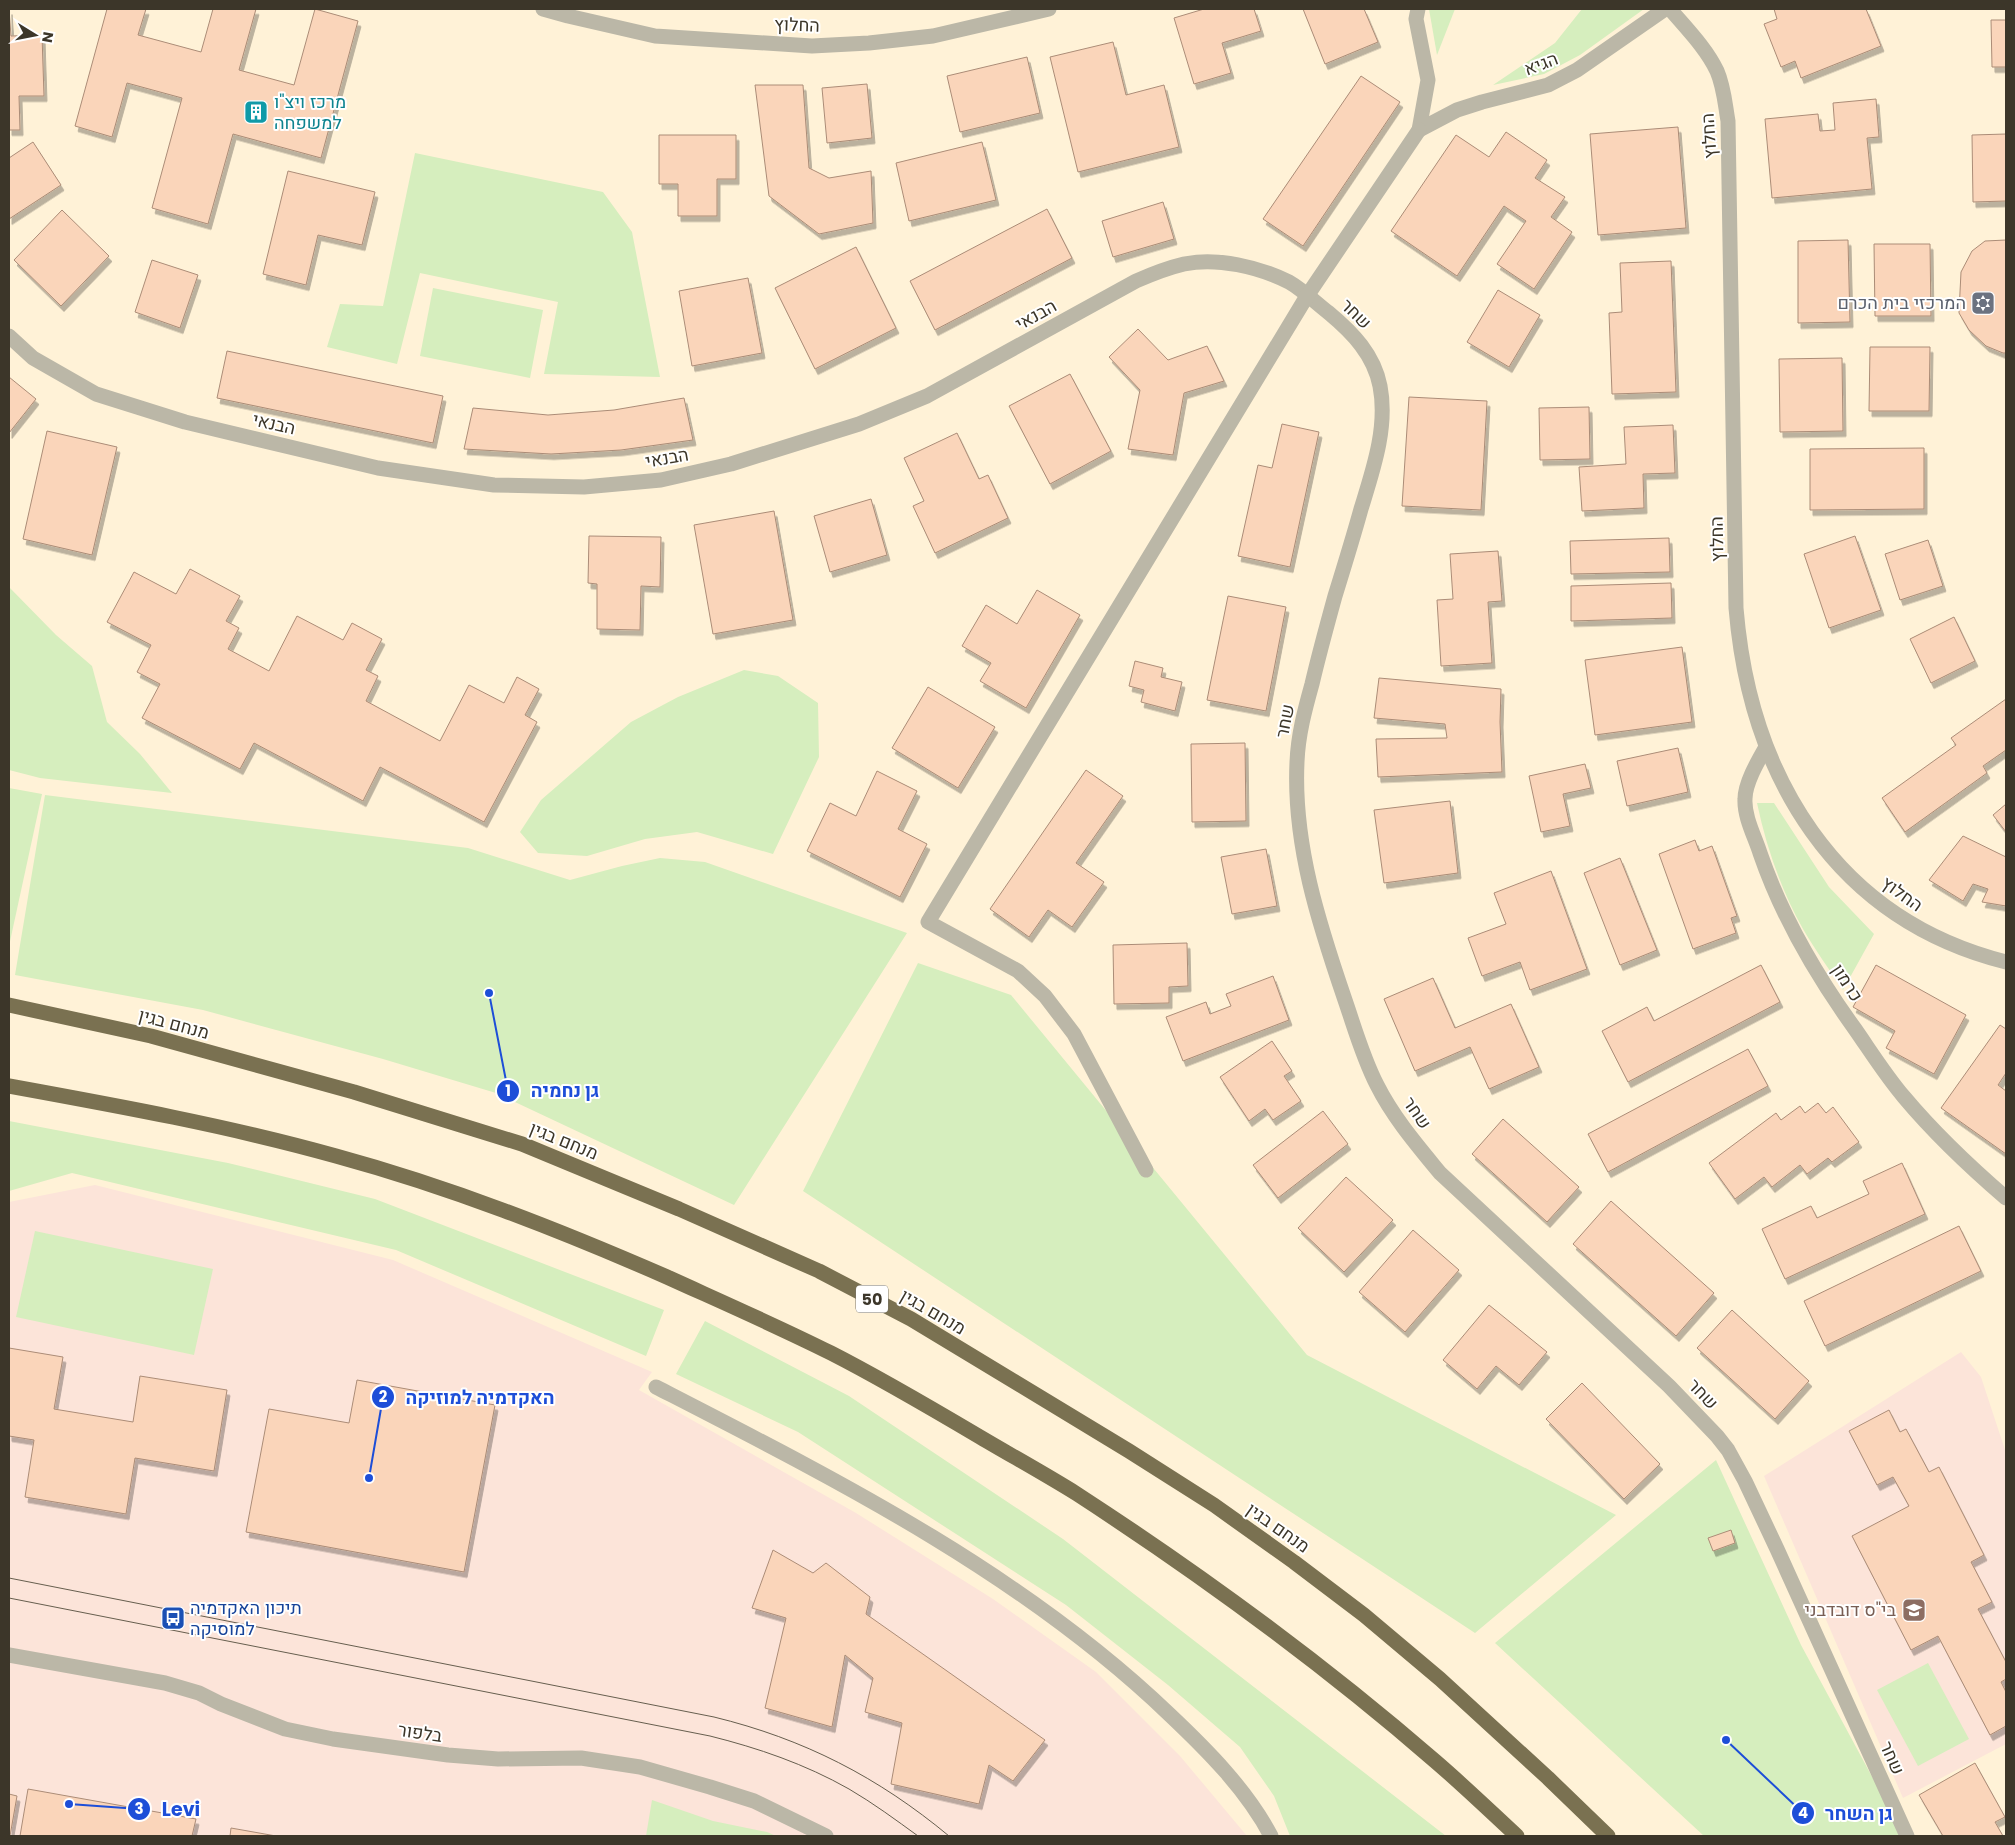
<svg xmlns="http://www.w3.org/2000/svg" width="2015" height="1845" viewBox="0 0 2015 1845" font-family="Poppins,Heebo,sans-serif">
	<defs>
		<filter id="shadow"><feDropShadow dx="3" dy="5.5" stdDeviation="0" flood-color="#0004"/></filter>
	</defs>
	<rect width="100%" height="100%" fill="#fff2d7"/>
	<g fill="#fce4d9">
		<path d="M95,1185L393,1260L652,1372L639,1390L856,1513L993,1599L1096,1672L1180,1756L1247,1836H9V1202Z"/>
		<path d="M1961,1352L1981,1377L2006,1453V1744L1903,1798L1764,1476Z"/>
	</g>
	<g fill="#d6eebe">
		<path d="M1429,9H1455L1437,55Z"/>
		<path d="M1582,9H1644L1580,55L1544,74L1493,85L1555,43Z"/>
		<path d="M415,153L603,192L632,232L660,377L544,374L558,302L420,273L397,364L327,347L340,304L383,306Z"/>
		<path d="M433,288L543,310L530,378L420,356Z"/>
		<path d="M9,587L56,635L92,666L107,722L140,754L172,793L40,778L9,770Z"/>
		<path d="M744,670L778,676L818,703L819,757L773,854L697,832L645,839L587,856L538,853L520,832L541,800L631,722L678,697Z"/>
		<path d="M9,788L42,794L9,946Z"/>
		<path d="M45,795L468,848L570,880L622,866L660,858L705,862L907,933L734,1205L496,1093L383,1059L203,1010L15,975Z"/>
		<path d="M1757,803H1774L1829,887L1874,934L1843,990C1830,970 1815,950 1803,929C1781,890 1766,846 1757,803Z"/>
		<path d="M918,963L1011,995L1307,1355L1616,1515L1475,1633L803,1191Z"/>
		<path d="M9,1121L228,1163L375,1199L664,1310L646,1356L396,1250L72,1173L9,1191Z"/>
		<path d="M35,1231L213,1269L194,1355L16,1317Z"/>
		<path d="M705,1321L849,1396L1063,1539L1446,1836H1290L1274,1796L1240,1747L1168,1685L1066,1605L798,1432L676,1374Z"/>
		<path d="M1716,1460L1801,1645L1904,1836H1704L1495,1643Z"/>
		<path d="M1928,1663L1969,1739L1918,1766L1877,1690Z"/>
		<path d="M652,1800L713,1821L767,1832L776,1836H646Z"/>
	</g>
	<g fill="#fad5ba" stroke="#ab8c77" filter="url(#shadow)">
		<path d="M9,9L11,36L42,35L44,96H19L20,130H9Z"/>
		<path d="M107,9H146L138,35L201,52L213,9H256L239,70L294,85L315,9L358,21L321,158L233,134L208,224L152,208L182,98L127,83L112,137L75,126Z"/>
		<path d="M1204,9H1254L1261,31L1222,43L1231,73L1194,84L1174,18Z"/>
		<path d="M1303,9H1364L1378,42L1325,64Z"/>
		<path d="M1774,9H1866L1881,46L1801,78L1795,61L1781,67L1764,24L1777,19Z"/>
		<path d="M1991,20H2006V67H1992Z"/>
		<path d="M1113,42L1126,95L1164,85L1179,147L1078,172L1050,57Z"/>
		<path d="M1027,57L1040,113L960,132L947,76Z"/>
		<path d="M1361,76L1400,102L1303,246L1263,219Z"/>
		<path d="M867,84L872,138L827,143L822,88Z"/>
		<path d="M755,85H803L809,168L829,178L871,171L873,223L819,234L769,196Z"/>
		<path d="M1876,99L1879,137L1867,138L1872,189L1772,198L1765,119L1818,114L1820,131L1835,130L1833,103Z"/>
		<path d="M1678,127L1686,228L1598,235L1590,134Z"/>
		<path d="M1506,132L1547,160L1535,178L1565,197L1551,217L1572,232L1534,289L1497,264L1526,221L1504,206L1457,276L1391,231L1456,135L1489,157Z"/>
		<path d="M2006,134V201L1973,202L1972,135Z"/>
		<path d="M659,135H736V179H717V216H678V184H659Z"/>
		<path d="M33,142L61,185L9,219V158Z"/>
		<path d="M982,142L996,200L909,221L896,163Z"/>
		<path d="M288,171L375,192L362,245L318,235L306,285L263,274Z"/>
		<path d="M1163,202L1174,239L1113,257L1102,221Z"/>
		<path d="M1047,209L1072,258L935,330L910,281Z"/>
		<path d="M62,210L109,256L61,306L14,260Z"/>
		<path d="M1848,240L1850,322L1798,323V241Z"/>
		<path d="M2006,240V353H2003L1986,346L1969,330L1959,313L1960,292L1961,272L1972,251L1985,241Z"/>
		<path d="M1874,244H1930L1931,316H1875Z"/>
		<path d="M856,247L896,328L815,369L775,288Z"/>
		<path d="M152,260L198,275L180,328L135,312Z"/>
		<path d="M1671,261L1676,392L1612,394L1609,313L1622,312L1620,263Z"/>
		<path d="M748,278L762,353L692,366L679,291Z"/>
		<path d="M1498,290L1540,315L1509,367L1467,342Z"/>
		<path d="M1138,329L1168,360L1207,346L1224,381L1184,393L1173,455L1128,449L1140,390L1109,357Z"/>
		<path d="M1870,347H1930L1929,411H1869Z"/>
		<path d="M227,351L443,396L433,443L217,398Z"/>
		<path d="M1842,358L1843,431L1780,432L1779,359Z"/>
		<path d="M1070,374L1111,451L1050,484L1009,406Z"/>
		<path d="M9,377L36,399L9,433Z"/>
		<path d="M1409,397L1487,401L1481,510L1402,506Z"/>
		<path d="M684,398L693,440L621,450L551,454L464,449L473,408L548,415L614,410Z"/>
		<path d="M1589,407L1590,459L1540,460L1539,408Z"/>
		<path d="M1282,424L1319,432L1290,567L1238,556L1258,465L1272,468Z"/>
		<path d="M1673,425L1675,473L1643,474L1644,508L1582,511L1579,467L1626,464L1624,427Z"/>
		<path d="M47,431L117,447L92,555L23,539Z"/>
		<path d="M957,433L979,479L988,475L1008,518L935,553L913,506L924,501L904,458Z"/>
		<path d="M1924,448V509L1810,510V449Z"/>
		<path d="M871,499L887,555L830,572L814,516Z"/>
		<path d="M774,511L793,620L713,634L694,525Z"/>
		<path d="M589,536L661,537L660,587L641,586L640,630L597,629V584L588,583Z"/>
		<path d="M1855,536L1881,610L1829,628L1804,554Z"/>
		<path d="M1669,538L1670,572L1571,574L1570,541Z"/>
		<path d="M1928,540L1943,586L1900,600L1885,554Z"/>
		<path d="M1498,551L1502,601L1488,602L1492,663L1441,666L1437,600L1453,599L1450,554Z"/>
		<path d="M190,569L240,596L226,621L239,628L228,649L269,671L297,616L343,640L352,623L382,639L366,670L378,676L366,701L440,741L469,685L504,703L517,677L539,689L525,715L537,722L484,822L380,767L363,801L254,743L240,769L142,718L160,684L137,672L151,645L107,622L134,572L176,594Z"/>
		<path d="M1671,583L1672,618L1571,621V586Z"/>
		<path d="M1037,590L1080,615L1026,708L980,681L991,663L962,646L986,605L1017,624Z"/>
		<path d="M1228,596L1286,607L1266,711L1207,700Z"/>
		<path d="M1954,617L1975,661L1931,683L1910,639Z"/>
		<path d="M1682,647L1692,722L1595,735L1585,660Z"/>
		<path d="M1135,661L1163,668L1161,677L1182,682L1175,711L1141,702L1144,690L1129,686Z"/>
		<path d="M1379,678L1501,689L1500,722L1502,772L1378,777L1376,739L1447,738L1445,724L1374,718Z"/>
		<path d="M928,687L995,727L958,788L892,748Z"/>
		<path d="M2006,699V750L1983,766L1987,773L1905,832L1882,798L1956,745L1951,738Z"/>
		<path d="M1245,743L1246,821L1192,822L1191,744Z"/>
		<path d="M1678,748L1688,792L1627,806L1617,761Z"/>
		<path d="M1585,764L1591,788L1563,794L1570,826L1541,832L1529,776Z"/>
		<path d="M1086,770L1123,796L1076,863L1104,882L1072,927L1048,910L1029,937L990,909Z"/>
		<path d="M877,771L917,791L898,829L927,844L900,897L807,851L830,803L856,816Z"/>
		<path d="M1450,801L1458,873L1384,883L1374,810Z"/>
		<path d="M2006,804V832L1993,815Z"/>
		<path d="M1963,836L2006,857V906L1982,902L1988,889L1973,884L1963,901L1929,880Z"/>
		<path d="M1695,840L1699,851L1712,846L1737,916L1731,918L1736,933L1693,949L1659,854Z"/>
		<path d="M1266,849L1277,906L1232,914L1221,857Z"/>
		<path d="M1620,858L1657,950L1620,965L1584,873Z"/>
		<path d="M1551,871L1587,969L1530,990L1520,962L1482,976L1468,938L1506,924L1494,893Z"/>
		<path d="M1187,943L1188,986L1169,987V1003L1114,1004L1113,945Z"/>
		<path d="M1761,965L1780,1002L1628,1082L1602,1031L1647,1007L1654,1021Z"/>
		<path d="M1876,965L1966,1015L1934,1074L1886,1048L1895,1031L1853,1007Z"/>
		<path d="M1273,976L1289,1020L1183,1061L1166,1017L1206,1002L1210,1014L1231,1006L1226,994Z"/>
		<path d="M1433,978L1455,1028L1511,1004L1539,1067L1489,1089L1470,1047L1415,1071L1384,999Z"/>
		<path d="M2000,1025L2006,1029V1073L1998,1085L2006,1091V1154L1941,1108Z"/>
		<path d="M1272,1041L1292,1071L1284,1076L1301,1101L1273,1120L1265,1109L1249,1121L1220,1077Z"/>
		<path d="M1748,1049L1768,1086L1608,1172L1588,1134Z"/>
		<path d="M1818,1103L1826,1113L1833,1107L1859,1142L1832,1162L1828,1158L1807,1174L1800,1165L1772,1187L1764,1177L1735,1199L1709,1163L1776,1113L1781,1120L1800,1106L1805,1113Z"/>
		<path d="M1323,1111L1348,1144L1278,1198L1253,1165Z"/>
		<path d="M1503,1119L1579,1187L1547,1222L1472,1154Z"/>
		<path d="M1902,1163L1925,1214L1785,1279L1762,1229L1811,1206L1817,1218L1869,1194L1863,1181Z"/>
		<path d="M1346,1177L1393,1220L1344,1272L1298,1228Z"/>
		<path d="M1611,1201L1714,1293L1676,1336L1573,1244Z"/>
		<path d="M1959,1226L1981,1271L1825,1346L1804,1301Z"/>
		<path d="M1413,1230L1459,1270L1405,1332L1359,1292Z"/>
		<path d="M1489,1305L1547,1352L1519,1385L1496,1366L1477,1389L1443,1360Z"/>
		<path d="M1732,1310L1809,1381L1775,1419L1697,1348Z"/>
		<path d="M9,1348L63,1357L54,1409L133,1422L140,1376L227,1390L214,1471L135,1458L126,1514L25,1497L34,1440L9,1436Z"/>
		<path d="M357,1380L495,1405L464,1572L246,1532L269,1409L349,1423Z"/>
		<path d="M1582,1383L1660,1464L1624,1499L1546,1419Z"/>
		<path d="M1889,1410L1900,1432L1906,1429L1929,1472L1939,1467L1984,1555L1971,1562L1992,1602L1978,1609L2006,1662V1679L2001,1682L2006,1692V1726L1990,1735L1938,1636L1911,1650L1852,1536L1909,1506L1893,1477L1877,1485L1849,1431Z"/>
		<path d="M1731,1530L1735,1543L1713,1551L1708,1538Z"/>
		<path d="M773,1550L813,1573L826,1563L870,1597L866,1614L1045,1740L1013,1781L989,1765L979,1804L891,1784L902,1723L865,1712L873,1678L845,1655L832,1727L765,1708L786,1618L752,1608Z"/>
		<path d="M1975,1763L2005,1817L1995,1822L2003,1836H1943L1919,1795Z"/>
		<path d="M28,1789L196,1819L192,1836H20Z"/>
		<path d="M9,1794L17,1796L10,1836H9Z"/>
		<path d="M231,1828L276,1836H230Z"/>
	</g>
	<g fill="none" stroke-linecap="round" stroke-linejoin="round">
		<g stroke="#bbb7a7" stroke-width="15">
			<path d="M1418,9L1416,19L1428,80L1419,130L1457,110L1482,102L1548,85L1577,70L1665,9"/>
			<path d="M9,336L33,358L96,394L185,422L378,468L494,485L584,487L661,480L731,464L859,424L927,396L1136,281C1152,274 1167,268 1184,264C1217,257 1259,267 1289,282C1303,290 1316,303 1329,313C1353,333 1374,355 1380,386C1388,427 1373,470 1361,509C1353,538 1344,567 1335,596C1327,625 1319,654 1312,684C1305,709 1298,735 1297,762C1293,844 1319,924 1345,1000C1355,1029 1363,1058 1377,1085C1393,1117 1417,1145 1440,1173L1669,1386L1717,1436L1728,1450L1745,1481L1777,1549L1907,1836"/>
			<path d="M1766,747C1758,761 1745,783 1745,799C1744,817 1755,837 1760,853C1782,917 1816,975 1855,1029C1871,1052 1886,1076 1904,1097C1935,1134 1970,1167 2006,1198"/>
			<path d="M1146,1170L1074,1034L1045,996L1018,971L928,922L1307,296L1419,130"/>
			<path d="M656,1387C837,1480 1022,1573 1170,1715C1207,1750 1247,1790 1271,1836"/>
		</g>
		<g stroke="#bbb7a7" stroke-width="15">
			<path d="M543,9L568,16L655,36L812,46L869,43L933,36L1049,9"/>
			<path d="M1670,9C1687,29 1706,48 1717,71C1724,87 1725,104 1728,121L1736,608C1750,776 1835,919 2006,962"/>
			<path d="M9,1655L165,1683L199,1693L221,1704L285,1729L333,1739L448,1755L498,1759L581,1758L640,1767L710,1787L754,1801L826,1836"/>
		</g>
		<g stroke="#7a7151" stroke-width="15">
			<path d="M9,1005L151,1036L354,1092L522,1144L679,1209L819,1271L911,1319L1129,1451L1214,1505L1294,1562L1364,1615L1440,1679L1548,1778L1608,1836"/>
			<path d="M9,1086C119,1106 229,1126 336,1156C450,1187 559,1230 667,1277C722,1302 777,1326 831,1353C882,1379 931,1408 980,1437C1012,1456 1045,1474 1077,1494C1200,1574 1324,1665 1435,1761C1463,1785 1490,1811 1517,1836"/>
		</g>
		<g stroke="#665e4e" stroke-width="1">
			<path d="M9,1578L714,1717C804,1739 878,1777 949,1836"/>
			<path d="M9,1598L710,1736C758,1748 805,1764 849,1789C873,1803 896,1820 918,1836"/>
		</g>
	</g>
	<defs>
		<g id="building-square" transform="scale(1.25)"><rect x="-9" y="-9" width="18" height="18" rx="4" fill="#0f9aa8" stroke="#fff"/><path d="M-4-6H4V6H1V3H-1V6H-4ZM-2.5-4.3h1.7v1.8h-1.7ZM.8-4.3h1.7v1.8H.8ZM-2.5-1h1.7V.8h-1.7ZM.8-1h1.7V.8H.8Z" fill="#fff"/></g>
		<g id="synagogue-square" transform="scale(1.25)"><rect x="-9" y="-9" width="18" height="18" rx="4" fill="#6b7280" stroke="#fff"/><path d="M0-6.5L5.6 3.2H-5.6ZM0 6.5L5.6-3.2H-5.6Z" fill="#fff"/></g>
		<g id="school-square" transform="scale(1.25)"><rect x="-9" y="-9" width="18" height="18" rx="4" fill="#8d6e63" stroke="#fff"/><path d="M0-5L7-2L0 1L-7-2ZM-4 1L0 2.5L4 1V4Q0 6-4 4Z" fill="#fff"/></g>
		<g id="bus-square" transform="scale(1.25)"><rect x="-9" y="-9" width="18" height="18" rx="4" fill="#1a4fb4" stroke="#fff"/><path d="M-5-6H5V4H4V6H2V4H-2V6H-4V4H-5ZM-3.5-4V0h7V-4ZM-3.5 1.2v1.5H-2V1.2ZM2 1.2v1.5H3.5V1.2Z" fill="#fff"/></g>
	</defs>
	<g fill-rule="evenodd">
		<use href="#building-square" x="256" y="112"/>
		<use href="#synagogue-square" x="1983" y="303"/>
		<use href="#school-square" x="1914" y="1610"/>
		<use href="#bus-square" x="173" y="1618"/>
	</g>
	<g text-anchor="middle" stroke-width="4" stroke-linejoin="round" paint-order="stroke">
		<rect fill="#fff" stroke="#767269" stroke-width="1" x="856" y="1285.5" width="32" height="27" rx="4"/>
		<g font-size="16" font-weight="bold" fill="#3c3629">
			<text x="872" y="1305">50</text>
		</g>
		<g font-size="18" fill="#3c3629" stroke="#fff">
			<text transform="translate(797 25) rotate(2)" y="6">החלוץ</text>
			<text transform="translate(1541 64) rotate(-21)" y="6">הגיא</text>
			<text transform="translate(1709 136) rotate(-94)" y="6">החלוץ</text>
			<text transform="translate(1356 314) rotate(44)" y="6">שחר</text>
			<text transform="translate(1036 315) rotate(-29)" y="6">הבנאי</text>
			<text transform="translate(274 424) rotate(13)" y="6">הבנאי</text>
			<text transform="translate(667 458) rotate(-10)" y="6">הבנאי</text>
			<text transform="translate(1717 539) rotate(-91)" y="6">החלוץ</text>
			<text transform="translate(1285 721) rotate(-79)" y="6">שחר</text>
			<text transform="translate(1902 894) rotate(36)" y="6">החלוץ</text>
			<text transform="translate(1847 983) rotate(57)" y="6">כרמון</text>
			<text transform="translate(174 1024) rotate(15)" y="6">מנחם בגין</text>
			<text transform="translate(1417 1113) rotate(55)" y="6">שחר</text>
			<text transform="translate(564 1141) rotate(22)" y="6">מנחם בגין</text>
			<text transform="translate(933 1312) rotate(30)" y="6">מנחם בגין</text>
			<text transform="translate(1703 1394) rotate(46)" y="6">שחר</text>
			<text transform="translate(1278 1528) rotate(35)" y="6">מנחם בגין</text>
			<text transform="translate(420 1733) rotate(8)" y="6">בלפור</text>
			<text transform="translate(1892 1758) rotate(66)" y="6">שחר</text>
		</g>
		<g font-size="18" fill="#0d838f" stroke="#fff" text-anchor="start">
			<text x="274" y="108">מרכז ויצ"ו<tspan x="274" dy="21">למשפחה</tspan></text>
		</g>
		<g font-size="18" fill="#5b616d" stroke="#fff" text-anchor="end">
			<text x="1966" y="309">המרכזי בית הכרם</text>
		</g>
		<g font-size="18" fill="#164399" stroke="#fff" text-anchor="start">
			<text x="190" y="1614">תיכון האקדמיה<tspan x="190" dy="21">למוסיקה</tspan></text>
		</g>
		<g font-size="18" fill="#785e54" stroke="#fff" text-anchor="end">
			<text x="1896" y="1616">בי"ס דובדבני</text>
		</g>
	</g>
	<path fill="none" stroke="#1d4ed8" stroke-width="2" d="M489 993L508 1091M369 1478L383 1397M69 1804L139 1809M1726 1740L1803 1813"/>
	<g fill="#1d4ed8" stroke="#fff" stroke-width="2">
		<circle cx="489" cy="993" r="5"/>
		<circle cx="369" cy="1478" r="5"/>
		<circle cx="69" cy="1804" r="5"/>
		<circle cx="1726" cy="1740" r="5"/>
		<circle cx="508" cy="1091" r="12"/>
		<circle cx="383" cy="1397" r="12"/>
		<circle cx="139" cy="1809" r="12"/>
		<circle cx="1803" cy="1813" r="12"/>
	</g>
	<g font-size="15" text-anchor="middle" font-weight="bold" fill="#fff">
		<text x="508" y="1096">1</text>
		<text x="383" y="1402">2</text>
		<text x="139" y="1814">3</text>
		<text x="1803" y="1818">4</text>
	</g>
	<g font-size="19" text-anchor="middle" font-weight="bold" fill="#1d4ed8" stroke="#fff" stroke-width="4" stroke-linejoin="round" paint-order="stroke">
		<text x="565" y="1097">גן נחמיה</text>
		<text x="480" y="1404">האקדמיה למוזיקה</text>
		<text x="181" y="1816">Levi</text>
		<text x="1859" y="1820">גן השחר</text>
	</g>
	<rect width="2015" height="1845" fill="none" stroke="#3c3629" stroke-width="20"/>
	<g transform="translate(35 35) rotate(100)" stroke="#ffffff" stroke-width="4" paint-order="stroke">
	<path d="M0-4L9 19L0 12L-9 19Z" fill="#3c3629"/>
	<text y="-8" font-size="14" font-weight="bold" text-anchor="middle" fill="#3c3629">N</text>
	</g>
</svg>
